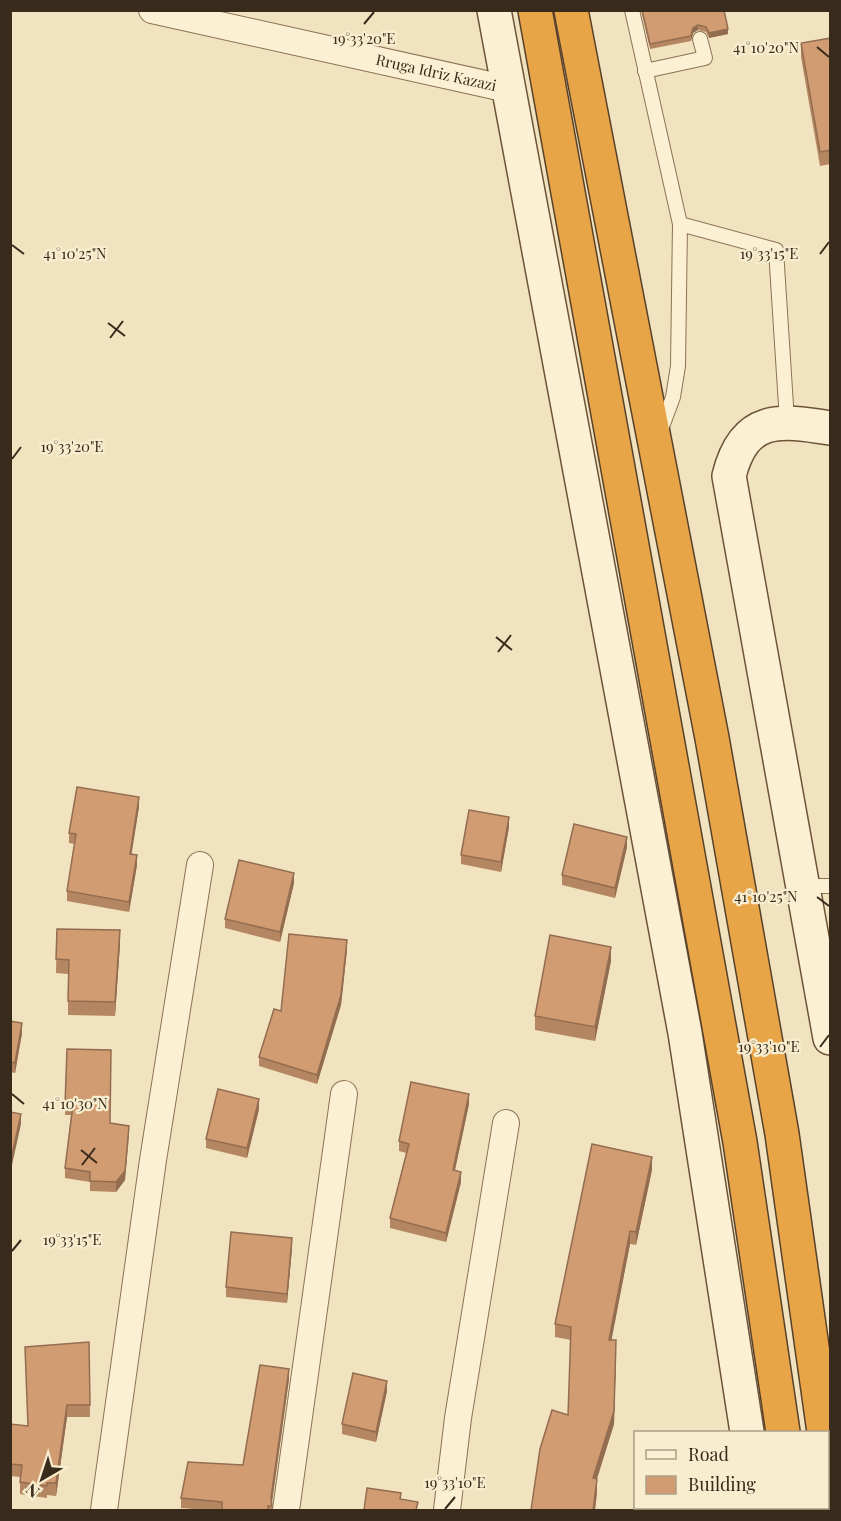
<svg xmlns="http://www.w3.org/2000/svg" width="841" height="1521" viewBox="0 0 841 1521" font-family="'Playfair Display',serif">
	<rect width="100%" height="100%" fill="#f1e3bf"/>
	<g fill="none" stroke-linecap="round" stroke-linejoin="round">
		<g stroke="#8b7356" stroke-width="16">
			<g id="lane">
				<path d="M632,10L680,224L776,250L787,421"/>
				<path d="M645,71L705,58L700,39"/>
				<path d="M660,432L673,397L678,366L680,224"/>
				<path d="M803,886H830"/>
			</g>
		</g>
		<g stroke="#8b7356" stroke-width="28">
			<g id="street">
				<path id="s1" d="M152,10L508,89"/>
				<path d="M104,1510L153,1160L200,865"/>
				<path d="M286,1510L344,1094"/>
				<path d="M447,1510L458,1418L506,1123"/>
			</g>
		</g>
		<g stroke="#6d5439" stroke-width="36">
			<g id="secondary">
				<path d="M494,10L685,1033L747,1432"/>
				<path d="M830,428C779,420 744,415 729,476L830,1038"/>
				<path d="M759,1508V1510"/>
			</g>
		</g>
		<g stroke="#58412b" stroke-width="36">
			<g id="highway">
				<path d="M535,10L740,1142L783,1432"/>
				<path d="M571,10L712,738L782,1134L824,1432"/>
				<path d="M828,1460L830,1481"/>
				<path d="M794,1508L795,1510"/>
			</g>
		</g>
		<use href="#lane" stroke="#fbf0d3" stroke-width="14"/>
		<use href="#street" stroke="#fbf0d3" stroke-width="26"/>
		<use href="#secondary" stroke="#fbf0d3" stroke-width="33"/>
		<use href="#highway" stroke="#e8a548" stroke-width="33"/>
	</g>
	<g fill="#b58662">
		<path d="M641,10H724L728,34L709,38L706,32L698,30L693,33L691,41L650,49Z"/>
		<path d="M831,38V164L820,166L801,57V43Z"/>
		<path d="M139,807L131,854L137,865L129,912L67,901V891L75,844L69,843V833Z"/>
		<path d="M509,827L501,872L461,864V855Z"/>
		<path d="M627,847L615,898L562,885V875Z"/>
		<path d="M294,883L280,942L225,928V919Z"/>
		<path d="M57,929L120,944L115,1016L68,1015V974L56,973Z"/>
		<path d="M347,950L341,1005L317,1084L259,1066V1057L281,1011Z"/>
		<path d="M611,961L595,1041L535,1030V1016Z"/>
		<path d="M10,1021L22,1033L15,1073L10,1072Z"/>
		<path d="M67,1049L110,1123L129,1136L125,1180L116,1192L90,1191V1182L65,1178V1168L71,1115H65Z"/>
		<path d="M469,1104L455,1170L461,1182L446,1242L390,1228V1218L406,1153L399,1151V1141Z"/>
		<path d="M259,1109L247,1158L206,1148V1139Z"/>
		<path d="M652,1170L636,1245L630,1244L611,1340L616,1353L614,1424L597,1479V1492L595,1510H531L568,1415L571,1340L555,1337V1324Z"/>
		<path d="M292,1248L287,1303L226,1297V1287Z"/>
		<path d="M89,1342L90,1417H67L56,1496L47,1495V1498L20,1494V1477L10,1476V1424L27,1426Z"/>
		<path d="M289,1379L272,1503V1510H209L181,1508V1498L243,1465Z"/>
		<path d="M387,1391L376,1442L342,1434V1424Z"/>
	</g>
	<g fill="#936d50">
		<path d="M698,25V30L693,33L691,41V36L693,28Z"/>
		<path d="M728,29V34L709,38V33Z"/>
		<path d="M139,797V807L130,864V854Z"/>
		<path d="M509,817V827L501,872V862Z"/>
		<path d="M627,837V847L615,898V888Z"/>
		<path d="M137,855V865L129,912V902Z"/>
		<path d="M294,873V883L280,942V932Z"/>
		<path d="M120,930V944L115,1016V1002Z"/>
		<path d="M347,940V950L341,1005L317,1084V1075Z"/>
		<path d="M611,947V961L595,1041V1027Z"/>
		<path d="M22,1023V1033L15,1073V1063Z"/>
		<path d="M469,1094V1104L453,1179V1170Z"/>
		<path d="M259,1099V1109L247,1158V1148Z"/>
		<path d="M21,1114V1124L10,1174V1164Z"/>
		<path d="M129,1126L125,1180L116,1192V1182Z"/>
		<path d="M652,1157V1170L636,1245V1232Z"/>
		<path d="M461,1172V1182L446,1242V1233Z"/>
		<path d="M630,1231V1244L609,1353V1340Z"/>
		<path d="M292,1238V1248L287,1303V1294Z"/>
		<path d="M616,1353L614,1424L593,1491V1478Z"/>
		<path d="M289,1369V1379L271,1508V1498Z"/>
		<path d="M387,1381V1391L376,1442V1432Z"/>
		<path d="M67,1405V1417L56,1496V1483Z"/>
		<path d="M597,1479V1492L595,1510H593Z"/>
	</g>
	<g fill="#d29c72" stroke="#936d50" stroke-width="1.5">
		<path d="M642,10H724L728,29L709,33L706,27L698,25L693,28L691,36L650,44Z"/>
		<path d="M831,38V150L820,152L801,43Z"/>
		<path d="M77,787L139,797L130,854L137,855L129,902L67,891L76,834L69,833Z"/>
		<path d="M469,810L509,817L501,862L461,855Z"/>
		<path d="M574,824L627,837L615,888L562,875Z"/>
		<path d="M239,860L294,873L280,932L225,919Z"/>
		<path d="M57,929L120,930L115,1002L68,1001L69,960L56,959Z"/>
		<path d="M289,934L347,940L341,995L317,1075L259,1057L274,1009L281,1011Z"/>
		<path d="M550,935L611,947L595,1027L535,1016Z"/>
		<path d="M10,1021L22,1023L15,1063L10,1062Z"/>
		<path d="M67,1049L111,1050L110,1123L129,1126L125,1171L116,1182L90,1181V1172L65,1168L73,1105H65Z"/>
		<path d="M411,1082L469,1094L453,1170L461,1172L446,1233L390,1218L409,1144L399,1141Z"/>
		<path d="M218,1089L259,1099L247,1148L206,1139Z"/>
		<path d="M10,1112L21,1114L10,1164Z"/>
		<path d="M592,1144L652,1157L636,1232L630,1231L609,1340H616L614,1411L593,1478L597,1479L593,1510H531L540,1449L552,1410L568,1415L571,1327L555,1324Z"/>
		<path d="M231,1232L292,1238L287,1294L226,1287Z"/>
		<path d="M89,1342L90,1405H67L56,1483H47V1486L20,1482L22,1465L10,1464V1424L28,1426L25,1347Z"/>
		<path d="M260,1365L289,1369L271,1498L272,1506H268V1510H222V1502L181,1498L188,1462L243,1465Z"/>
		<path d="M353,1373L387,1381L376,1432L342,1424Z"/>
		<path d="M367,1488L401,1493L400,1499L418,1502L416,1510H364Z"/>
	</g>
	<path fill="none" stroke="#392b1c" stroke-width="2" d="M364,24L374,12M817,47L829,57M12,245L24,254M820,254L829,242M108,323L125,336M110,338L123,321M12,459L21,447M496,637L512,650M498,652L511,635M817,897L829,906M820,1047L829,1035M12,1094L24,1104M81,1150L97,1163M82,1165L95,1148M12,1251L21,1240M445,1509L455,1497"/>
	<g text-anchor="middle" stroke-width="4.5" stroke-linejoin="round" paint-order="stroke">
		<g font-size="15" fill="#392b1c" stroke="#f8edcf">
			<text dy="5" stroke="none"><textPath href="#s1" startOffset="291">Rruga Idriz Kazazi</textPath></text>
		</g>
	</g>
	<g font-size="15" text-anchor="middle" fill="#392b1c" stroke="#f8edcf" stroke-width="4.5" stroke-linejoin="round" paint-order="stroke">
		<text x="364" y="44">19°33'20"E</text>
		<text x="766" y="53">41°10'20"N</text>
		<text x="769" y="259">19°33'15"E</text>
		<text x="75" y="259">41°10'25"N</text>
		<text x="72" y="452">19°33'20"E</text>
		<text x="766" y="902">41°10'25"N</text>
		<text x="769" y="1052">19°33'10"E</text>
		<text x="75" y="1109">41°10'30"N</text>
		<text x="72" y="1245">19°33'15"E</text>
		<text x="455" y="1488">19°33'10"E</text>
	</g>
	<rect width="841" height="1521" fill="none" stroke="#392b1c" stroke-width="24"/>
	<rect x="634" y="1431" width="195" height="78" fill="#f8edcf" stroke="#ac9f87" stroke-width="1.5"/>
	<rect x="646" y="1450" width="30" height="9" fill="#fbf0d3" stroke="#ac9f87" stroke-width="1.5"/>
	<text x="688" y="1461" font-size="18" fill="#392b1c">Road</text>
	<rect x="646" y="1476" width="30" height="18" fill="#d29c72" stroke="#ac9f87" stroke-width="1.5"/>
	<text x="688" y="1491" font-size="18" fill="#392b1c">Building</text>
	<g transform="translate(42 1479) rotate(219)" stroke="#f8edcf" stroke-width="4.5" paint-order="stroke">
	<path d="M0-4.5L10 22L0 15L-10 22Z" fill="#392b1c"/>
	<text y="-9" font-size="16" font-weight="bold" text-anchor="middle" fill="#392b1c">N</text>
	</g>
</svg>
